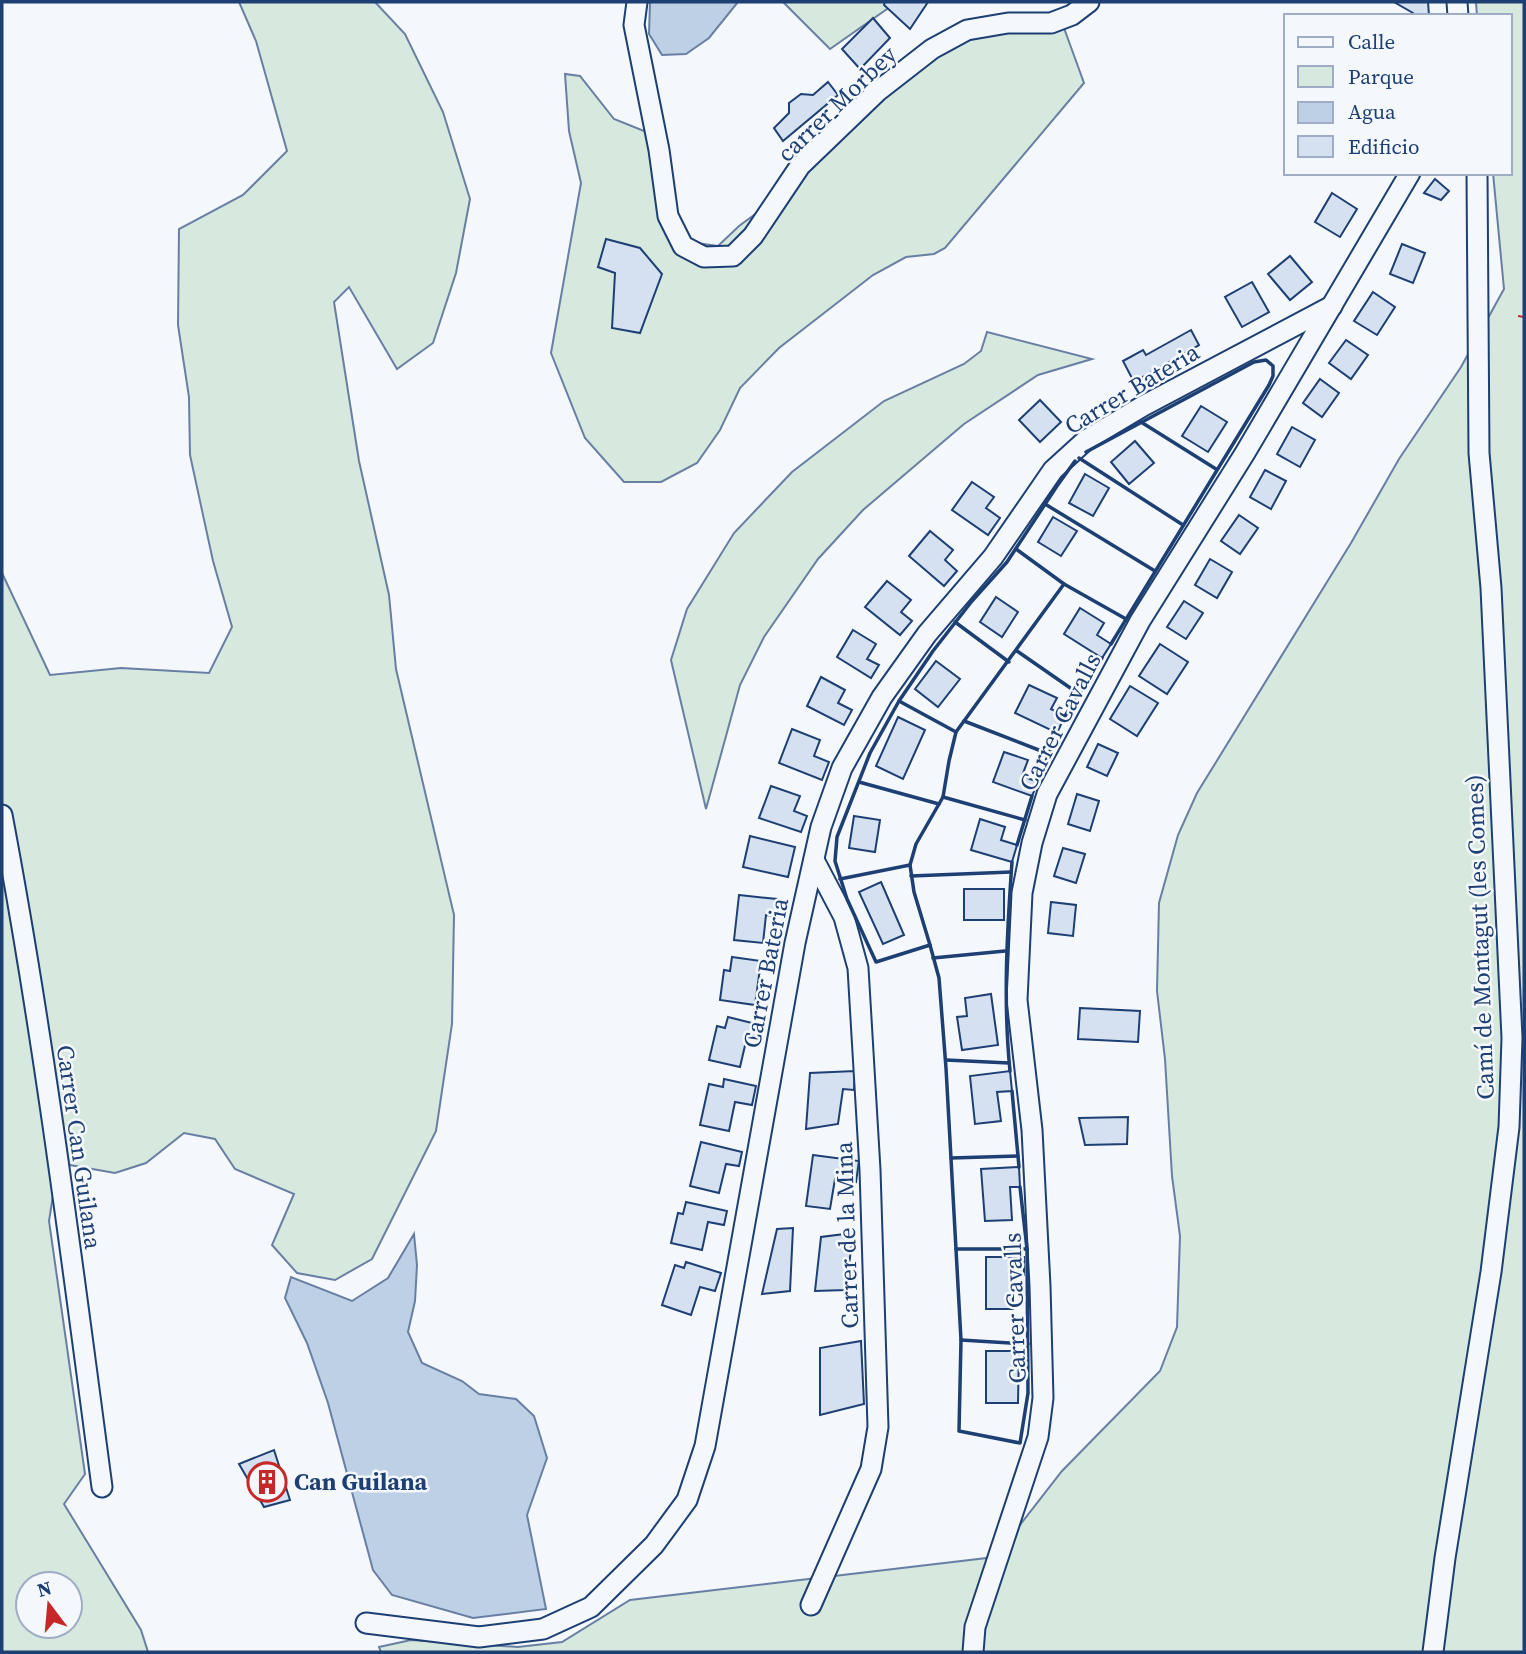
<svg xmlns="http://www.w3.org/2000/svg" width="1526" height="1654" viewBox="0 0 1526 1654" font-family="'Source Serif 4',serif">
	<rect width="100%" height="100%" fill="#f4f7fb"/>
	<g fill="#d7e8df" stroke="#687fa3" stroke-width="2" fill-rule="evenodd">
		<path d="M239,2H375L405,34L443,112L470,199L456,273L433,343L397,369L349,287L334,302L359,461L389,595L396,669L454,915L452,1024L436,1131L372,1259L335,1280L297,1273L272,1245L294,1194L235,1169L215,1139L184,1133L146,1163L115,1173L58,1163L49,1221L85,1474L64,1504L141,1630L148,1652H2V573L50,675L121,668L209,673L232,627L213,561L190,455L189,397L178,325L179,229L243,195L287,151L256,41ZM28,1584H70V1626H28Z"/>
		<path d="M783,2H897L830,49Z"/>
		<path d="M1476,2H1524V1652H381L379,1647L411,1640L518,1647L562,1642L630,1600L995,1557L1062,1471L1160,1371L1177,1327L1180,1236L1172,1176L1165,1059L1157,991L1159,903L1178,835L1197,793L1351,543L1399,459L1461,367L1504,289L1493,173H1510V16H1477Z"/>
		<path d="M1064,28L1084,83L945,248L934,254L906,257L873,275L779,348L740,388L720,430L697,463L661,482H624L585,438L551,353L581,183L569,131L565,74L580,76L614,119L654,135L669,215L689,242L718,246L739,226L783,194L877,100L964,34Z"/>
		<path d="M987,332L1092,359L1038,375L964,424L863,510L818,559L764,637L740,685L706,809L671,660L687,609L734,533L792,472L884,401L964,364L981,351Z"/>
	</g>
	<g fill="#bed0e5" stroke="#687fa3" stroke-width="2">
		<path d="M650,2H738L709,38L686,54L662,55L649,34Z"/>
		<path d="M414,1234L417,1265L415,1301L408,1332L422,1363L462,1381L479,1394L516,1399L534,1416L547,1458L527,1515L546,1609L473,1618L392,1595L373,1570L328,1403L307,1343L285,1298L291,1277L352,1301L388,1278Z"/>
	</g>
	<g fill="#d5e0f0" stroke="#1d3f73" stroke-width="2">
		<path d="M885,2H928L910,29L884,5Z"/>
		<path d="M1394,2H1428L1429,16H1413V13Z"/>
		<path d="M873,18L890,38L860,69L842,49Z"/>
		<path d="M828,82L838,95L783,141L774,128L789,113V103L801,94L813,95Z"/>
		<path d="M1435,179L1449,191L1441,200L1424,193Z"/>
		<path d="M1332,193L1357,209L1340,237L1315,222Z"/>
		<path d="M606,239L640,248L662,274L640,333L612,328L615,273L598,267Z"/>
		<path d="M1402,244L1425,253L1413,283L1390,274Z"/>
		<path d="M1290,256L1312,282L1290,300L1268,274Z"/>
		<path d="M1252,282L1269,312L1242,327L1225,297Z"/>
		<path d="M1373,292L1395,307L1377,335L1354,321Z"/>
		<path d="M1191,330L1199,345L1134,382L1123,361L1143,350L1146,355Z"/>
		<path d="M1346,340L1368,355L1351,379L1329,363Z"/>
		<path d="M1320,379L1339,393L1322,417L1303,403Z"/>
		<path d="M1040,400L1061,422L1040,442L1019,420Z"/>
		<path d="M1201,406L1227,422L1208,452L1182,436Z"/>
		<path d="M1292,427L1315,440L1300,467L1277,454Z"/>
		<path d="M1135,441L1154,463L1129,484L1111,462Z"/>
		<path d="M1265,470L1286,481L1271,509L1250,497Z"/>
		<path d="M1085,474L1109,488L1093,516L1069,503Z"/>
		<path d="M972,482L994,497L986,508L1000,518L988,535L952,510Z"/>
		<path d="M1239,515L1258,528L1240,554L1221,541Z"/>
		<path d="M1053,517L1077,531L1061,556L1038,542Z"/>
		<path d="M930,531L953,550L945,560L957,571L944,586L909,556Z"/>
		<path d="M1210,559L1232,572L1217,598L1195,585Z"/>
		<path d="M887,581L911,600L901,612L912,621L900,635L865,607Z"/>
		<path d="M996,597L1018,612L1002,637L980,622Z"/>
		<path d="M1184,601L1203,613L1186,639L1167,627Z"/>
		<path d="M1080,608L1104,623L1097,635L1111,644L1102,658L1064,634Z"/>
		<path d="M853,630L876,644L867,659L879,665L871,678L837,657Z"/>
		<path d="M1160,644L1188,662L1167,694L1139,676Z"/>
		<path d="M936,661L960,679L938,707L915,689Z"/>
		<path d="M821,677L845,690L838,703L852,710L844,725L807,706Z"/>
		<path d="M1029,685L1057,698L1051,709L1065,716L1057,733L1015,713Z"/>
		<path d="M1130,686L1158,703L1137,736L1110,719Z"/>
		<path d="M898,717L925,730L903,779L876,766Z"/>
		<path d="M792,729L820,740L814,756L829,762L822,780L779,763Z"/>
		<path d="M1098,744L1118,753L1107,776L1087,767Z"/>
		<path d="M1004,752L1028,760L1022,776L1038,782L1032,796L993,782Z"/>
		<path d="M771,786L800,796L794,811L807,816L801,832L759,818Z"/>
		<path d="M1077,794L1099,801L1090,831L1068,824Z"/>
		<path d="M854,816L880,820L875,852L849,848Z"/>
		<path d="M980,819L1005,827L1001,840L1017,845L1012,862L971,850Z"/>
		<path d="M750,836L795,847L788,877L743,867Z"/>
		<path d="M1063,848L1085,854L1076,883L1054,876Z"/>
		<path d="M881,882L904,935L883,944L859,892Z"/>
		<rect x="964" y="889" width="40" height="31"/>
		<path d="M739,895L777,899L775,916L766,915L763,943L734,940Z"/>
		<path d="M1051,902L1076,905L1073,936L1048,933Z"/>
		<path d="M732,957L761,961L755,1005L720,1000L724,970L730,971Z"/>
		<path d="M991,994L998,1045L962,1050L957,1017L967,1016L965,998Z"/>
		<path d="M1080,1008L1140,1011L1138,1042L1078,1039Z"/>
		<path d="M728,1017L764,1026L760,1039L747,1037L740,1067L709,1060L717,1026L725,1028Z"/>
		<path d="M855,1071L854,1090L843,1089L838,1124L806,1129L810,1073Z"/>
		<path d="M1010,1071L1012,1091L997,1092L1001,1121L975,1124L970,1076Z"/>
		<path d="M724,1079L756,1086L752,1105L735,1102L729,1131L700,1125L709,1084L723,1087Z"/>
		<path d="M1128,1117L1127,1144L1085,1145L1079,1118Z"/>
		<path d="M701,1142L742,1152L739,1166L726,1164L719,1193L690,1186Z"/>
		<path d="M813,1155L859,1161L856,1182L835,1179L830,1209L806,1206Z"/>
		<path d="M1019,1167L1020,1187H1010L1012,1220L985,1221L981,1169Z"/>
		<path d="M686,1202L727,1211L724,1225L708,1222L702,1250L671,1243L678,1213L683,1214Z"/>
		<path d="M793,1228L790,1291L762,1294L777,1229Z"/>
		<path d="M853,1233L846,1290L815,1291L821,1237Z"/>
		<path d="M986,1257H1024V1275H1013V1309H986Z"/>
		<path d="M686,1262L721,1273L715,1291L700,1287L691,1315L662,1305L675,1265L684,1268Z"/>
		<path d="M861,1341L864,1404L820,1415V1348Z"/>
		<path d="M986,1351H1019L1018,1403H986Z"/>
		<path d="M274,1450L290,1500L264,1507L239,1464Z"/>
	</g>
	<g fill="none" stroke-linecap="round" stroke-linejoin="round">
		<g stroke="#1d3f73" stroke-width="23">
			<g id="minor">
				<path d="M637,2L634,25L659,150L668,216L683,246L704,257L733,256L753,236L800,166L878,91L932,49L967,30L1008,23H1051L1072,15L1089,2"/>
				<path d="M1457,2L1458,16"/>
				<path d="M2,815C44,1037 72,1262 102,1487"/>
				<path d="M811,1605L871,1469L878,1427L870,1170L858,968L844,917L814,860"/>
				<path d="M366,1623L479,1637L543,1629L591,1607L654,1545L687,1500L705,1446L795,943L821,827L842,768L882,697L927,634L993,557L1053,470L1086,440L1143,406L1332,306"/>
				<path d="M973,1652L975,1627L1038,1437L1043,1398L1040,1286L1032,1130L1017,1000L1022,893L1032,843L1047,794L1140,621L1245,453L1410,173"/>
				<path d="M1433,1652L1445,1558L1491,1272L1509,1127L1512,1038L1491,588L1479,453L1477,173"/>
			</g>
		</g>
		<use href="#minor" stroke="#f4f7fb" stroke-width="19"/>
		<g stroke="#1d3f73" stroke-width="3.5">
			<path d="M1141,422L1216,469"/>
			<path d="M1086,452L1254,362L1266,360L1273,366V376L1269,385L1111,644"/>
			<path d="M1079,458L1183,525"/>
			<path d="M1045,504L1155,571"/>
			<path d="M1064,584L1126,619"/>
			<path d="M955,622L1009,662"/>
			<path d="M1017,651L1079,694"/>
			<path d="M899,701L956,732"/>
			<path d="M1065,716L1102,658"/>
			<path d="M964,721L1049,754"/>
			<path d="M859,782L939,804"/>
			<path d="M1038,782L1057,733"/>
			<path d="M943,797L1025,820"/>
			<path d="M1017,845L1032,796"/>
			<path d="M911,876L1011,872"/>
			<path d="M840,879L910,865"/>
			<path d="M930,945L914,892L910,865L916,844L943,797L949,761L956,732L1064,584L1016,549"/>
			<path d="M933,958L1005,951"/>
			<path d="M946,1060L1009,1063"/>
			<path d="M1010,1071C1003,1001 1007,932 1012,862"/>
			<path d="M1012,1091L1019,1167"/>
			<path d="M951,1158L1018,1156"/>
			<path d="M1020,1187L1027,1249L1028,1393L1020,1443L959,1431L961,1340L946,1068L939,978L930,945L876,962L847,899L835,861L837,837L870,753L899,701L933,651L972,601L1007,562L1057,486L1075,461"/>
			<path d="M956,1249H1027"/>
			<path d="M961,1340L1028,1344"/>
		</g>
		<path stroke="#c62828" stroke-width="2" stroke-dasharray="24 5 3.5 5" stroke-linecap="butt" d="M1518,316L1524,317"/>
	</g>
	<defs>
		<g id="building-ring" transform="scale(2.0125)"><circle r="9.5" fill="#f4f7fb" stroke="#c62828" stroke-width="1.5"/><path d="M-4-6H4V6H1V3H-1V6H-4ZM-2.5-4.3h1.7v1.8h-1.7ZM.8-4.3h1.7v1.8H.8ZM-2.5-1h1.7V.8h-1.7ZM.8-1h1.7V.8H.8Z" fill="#c62828"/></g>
	</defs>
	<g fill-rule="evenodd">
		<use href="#building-ring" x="267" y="1482"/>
	</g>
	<g text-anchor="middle" stroke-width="5" stroke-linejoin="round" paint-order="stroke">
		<g font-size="24" fill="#1d3f73" stroke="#f4f7fb">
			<text transform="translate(837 104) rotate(-44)" y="8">carrer Morbey</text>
			<text transform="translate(1132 389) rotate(-31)" y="8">Carrer Bateria</text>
			<text transform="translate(1060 722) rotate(-63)" y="8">Carrer Cavalls</text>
			<text transform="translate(1480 937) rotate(-92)" y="8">Camí de Montagut (les Comes)</text>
			<text transform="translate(766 973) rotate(-79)" y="8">Carrer Bateria</text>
			<text transform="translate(79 1147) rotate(82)" y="8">Carrer Can Guilana</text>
			<text transform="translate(847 1235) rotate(-92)" y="8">Carrer de la Mina</text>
			<text transform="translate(1015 1308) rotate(-92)" y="8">Carrer Cavalls</text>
		</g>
		<g font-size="24" font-weight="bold" fill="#1d3f73" stroke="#f4f7fb" text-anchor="start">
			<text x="294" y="1490">Can Guilana</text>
		</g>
	</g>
	<rect width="1526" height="1654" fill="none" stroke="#1d3f73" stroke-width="7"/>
	<rect x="1284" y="14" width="228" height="161" fill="#f4f7fb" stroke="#9eadc5" stroke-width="2"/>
	<rect x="1298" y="37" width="35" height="10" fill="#f4f7fb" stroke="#9eadc5" stroke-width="2"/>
	<text x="1348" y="49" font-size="21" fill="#1d3f73">Calle</text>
	<rect x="1298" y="66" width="35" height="21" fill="#d7e8df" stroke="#9eadc5" stroke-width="2"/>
	<text x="1348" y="84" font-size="21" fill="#1d3f73">Parque</text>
	<rect x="1298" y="102" width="35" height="21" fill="#bed0e5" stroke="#9eadc5" stroke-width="2"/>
	<text x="1348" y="119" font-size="21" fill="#1d3f73">Agua</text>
	<rect x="1298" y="136" width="35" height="21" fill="#d5e0f0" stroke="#9eadc5" stroke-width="2"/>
	<text x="1348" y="154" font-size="21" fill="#1d3f73">Edificio</text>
	<g transform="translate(49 1605) rotate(344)"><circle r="33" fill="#f4f7fb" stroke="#9eadc5" stroke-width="2"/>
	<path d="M0-5L12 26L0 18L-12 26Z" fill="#c62828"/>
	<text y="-10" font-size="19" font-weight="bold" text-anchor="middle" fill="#1d3f73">N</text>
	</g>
</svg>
